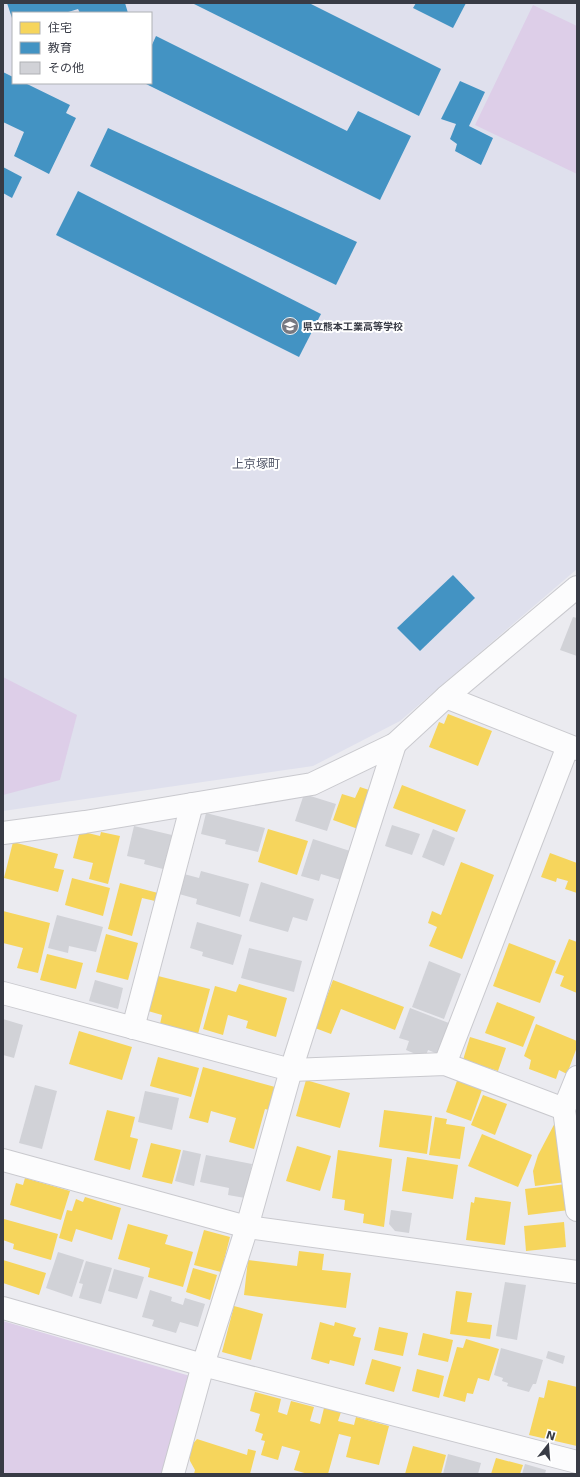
<svg xmlns="http://www.w3.org/2000/svg" width="580" height="1477" viewBox="0 0 580 1477" font-family="'DejaVu Sans','Noto Sans JP',sans-serif">
	<rect width="100%" height="100%" fill="#ebebf0"/>
	<path fill="#dfe0ed" fill-rule="evenodd" d="M3,3H577V569L400,721L313,766L3,811ZM13,13H151V83H13Z"/>
	<g fill="#ddcee8">
		<path d="M533,5L577,26V174L475,125Z"/>
		<path d="M3,677L77,715L60,780L3,795Z"/>
		<path d="M3,1321L190,1376L163,1474H3Z"/>
	</g>
	<g fill="#f6d55c">
		<path d="M448,714L492,731L478,766L429,747L439,722L444,724Z"/>
		<path d="M402,785L466,810L457,832L393,808Z"/>
		<path d="M360,787L372,791L358,829L333,820L342,794L355,798Z"/>
		<path d="M268,829L308,841L297,875L258,862Z"/>
		<path d="M80,831L100,836L101,832L120,836L108,884L89,879L93,863L73,858Z"/>
		<path d="M13,842L58,854L54,868L64,870L58,892L4,878Z"/>
		<path d="M550,853L577,863V893L565,889L568,881L557,878L556,882L541,877Z"/>
		<path d="M461,862L494,875L462,959L429,946L437,927L428,923L432,911L441,915Z"/>
		<path d="M72,878L110,888L103,916L65,905Z"/>
		<path d="M120,883L158,893L155,901L142,898L132,936L108,929Z"/>
		<path d="M3,911L50,923L38,973L17,968L23,948L3,943Z"/>
		<path d="M106,934L138,943L128,980L96,972Z"/>
		<path d="M569,939L577,942V993L560,986L564,976L555,973Z"/>
		<path d="M509,943L556,961L540,1003L493,986Z"/>
		<path d="M47,954L83,963L76,989L40,980Z"/>
		<path d="M158,976L210,989L198,1034L160,1024L162,1015L148,1011Z"/>
		<path d="M333,980L404,1007L395,1030L341,1009L331,1034L315,1028Z"/>
		<path d="M239,984L287,998L276,1037L246,1028L248,1021L228,1015L223,1035L203,1029L215,986L236,992Z"/>
		<path d="M497,1002L535,1017L523,1047L485,1033Z"/>
		<path d="M536,1024L577,1041V1047L567,1074L559,1070L556,1079L529,1069L531,1060L524,1056Z"/>
		<path d="M79,1031L132,1047L122,1080L69,1064Z"/>
		<path d="M470,1037L506,1048L498,1071L463,1060Z"/>
		<path d="M158,1057L199,1068L191,1097L150,1086Z"/>
		<path d="M203,1067L275,1087L269,1110L265,1109L254,1149L229,1142L236,1118L211,1111L208,1123L189,1118Z"/>
		<path d="M458,1078L483,1087L471,1121L446,1112Z"/>
		<path d="M306,1080L350,1093L340,1128L296,1116Z"/>
		<path d="M483,1095L507,1104L495,1135L471,1125Z"/>
		<path d="M107,1110L135,1117L130,1137L138,1139L130,1170L94,1160Z"/>
		<path d="M384,1110L432,1116L427,1154L379,1147Z"/>
		<path d="M435,1117L447,1119L446,1124L465,1127L460,1159L429,1155Z"/>
		<path d="M557,1119L566,1182L535,1186L533,1171L538,1155Z"/>
		<path d="M482,1134L532,1155L518,1187L468,1166Z"/>
		<path d="M151,1143L181,1150L172,1184L142,1177Z"/>
		<path d="M297,1146L331,1156L320,1191L286,1181Z"/>
		<path d="M338,1150L392,1159L384,1227L363,1223L364,1214L344,1210L345,1200L332,1198Z"/>
		<path d="M407,1157L458,1165L453,1199L402,1191Z"/>
		<path d="M25,1178L70,1191L61,1220L10,1205L16,1183L23,1185Z"/>
		<path d="M566,1184L569,1210L528,1215L525,1189Z"/>
		<path d="M85,1197L121,1208L112,1240L76,1229L72,1242L59,1238L67,1210L72,1211L76,1199L83,1202Z"/>
		<path d="M475,1197L511,1202L505,1245L466,1240L471,1202L474,1203Z"/>
		<path d="M4,1219L58,1234L51,1260L13,1249L14,1244L3,1240Z"/>
		<path d="M564,1222L566,1247L526,1251L524,1226Z"/>
		<path d="M128,1224L168,1235L165,1244L193,1252L183,1287L148,1277L150,1268L118,1259Z"/>
		<path d="M204,1230L230,1237L221,1272L194,1265Z"/>
		<path d="M299,1251L324,1254L322,1270L351,1273L346,1308L244,1295L248,1260L297,1266Z"/>
		<path d="M3,1260L46,1273L39,1295L3,1283Z"/>
		<path d="M193,1268L217,1275L210,1300L186,1292Z"/>
		<path d="M456,1291L472,1293L467,1322L492,1325L490,1339L450,1334Z"/>
		<path d="M234,1306L263,1314L251,1360L222,1352Z"/>
		<path d="M320,1322L334,1326L335,1322L356,1328L353,1336L361,1338L354,1366L330,1360L329,1364L311,1359Z"/>
		<path d="M379,1327L408,1333L403,1356L374,1350Z"/>
		<path d="M423,1333L453,1340L448,1362L418,1355Z"/>
		<path d="M466,1339L499,1349L489,1381L478,1378L473,1394L467,1393L465,1402L443,1396L457,1347L463,1348Z"/>
		<path d="M372,1359L401,1367L394,1392L365,1384Z"/>
		<path d="M417,1369L444,1376L439,1398L412,1391Z"/>
		<path d="M548,1380L577,1387V1446L529,1435L539,1397L544,1398Z"/>
		<path d="M255,1392L281,1399L278,1412L287,1415L291,1401L314,1407L310,1421L320,1424L324,1408L341,1412L338,1421L354,1425L356,1417L389,1426L379,1465L346,1457L351,1437L339,1434L328,1474H308L294,1470L300,1451L282,1446L278,1460L261,1455L265,1441L261,1440L263,1434L255,1431L260,1414L250,1411Z"/>
		<path d="M197,1439L247,1455L248,1449L256,1451L250,1474H194L195,1470L190,1461L189,1454L191,1446Z"/>
		<path d="M413,1446L446,1455L441,1474H405Z"/>
		<path d="M496,1458L523,1465L520,1474H491Z"/>
	</g>
	<g fill="#4393c3">
		<path d="M7,3H125L128,13H80L78,9L65,13H13V21Z"/>
		<path d="M192,3H309L441,69L419,116Z"/>
		<path d="M416,3H466L453,28L413,8Z"/>
		<path d="M156,36L347,131L358,111L411,136L380,200L144,83H151V47Z"/>
		<path d="M3,72L13,77V83H25L70,105L66,113L76,118L49,174L14,156L24,132L3,122Z"/>
		<path d="M460,81L485,92L469,126L493,138L481,165L455,151L457,144L450,139L456,124L441,119Z"/>
		<path d="M108,128L357,242L336,285L90,166Z"/>
		<path d="M3,167L22,177L12,198L3,193Z"/>
		<path d="M78,191L321,314L299,357L56,235Z"/>
		<path d="M453,575L475,598L420,651L397,628Z"/>
	</g>
	<g fill="#d1d2d7">
		<path d="M573,617L577,618V656L560,650Z"/>
		<path d="M304,794L336,804L327,831L295,821Z"/>
		<path d="M206,813L265,828L258,852L225,844L226,840L201,834Z"/>
		<path d="M392,825L420,834L412,855L385,846Z"/>
		<path d="M134,826L172,835L163,869L144,864L145,860L127,856Z"/>
		<path d="M433,829L455,838L444,866L422,857Z"/>
		<path d="M313,839L350,851L341,880L321,874L319,881L301,876Z"/>
		<path d="M201,871L249,884L240,917L196,904L197,899L179,894L184,874L199,878Z"/>
		<path d="M261,882L314,899L307,921L293,917L288,932L249,921Z"/>
		<path d="M57,915L103,927L96,952L69,946L68,953L48,948Z"/>
		<path d="M197,922L242,935L233,965L202,956L203,952L190,948Z"/>
		<path d="M249,948L302,961L294,992L241,978Z"/>
		<path d="M429,961L461,974L444,1019L412,1007Z"/>
		<path d="M95,980L123,988L118,1009L89,1001Z"/>
		<path d="M410,1008L454,1025L443,1056L428,1050L425,1058L406,1050L409,1041L399,1038Z"/>
		<path d="M3,1019L23,1025L14,1058L3,1055Z"/>
		<path d="M35,1085L57,1091L42,1149L19,1143Z"/>
		<path d="M145,1091L179,1098L172,1130L138,1122Z"/>
		<path d="M183,1150L201,1154L194,1186L175,1181Z"/>
		<path d="M206,1155L252,1164L245,1198L228,1195L229,1188L200,1182Z"/>
		<path d="M391,1210L412,1213L409,1233L395,1231L389,1224Z"/>
		<path d="M58,1252L84,1260L72,1297L46,1288Z"/>
		<path d="M86,1261L112,1268L101,1304L79,1298L83,1284L79,1283Z"/>
		<path d="M114,1269L144,1277L137,1299L108,1291Z"/>
		<path d="M505,1282L526,1285L517,1340L496,1336Z"/>
		<path d="M150,1290L172,1297L171,1301L183,1305L185,1298L205,1304L198,1327L180,1322L176,1333L152,1326L154,1320L142,1317Z"/>
		<path d="M501,1348L543,1360L536,1384H533L529,1392L507,1386L508,1383L502,1381L503,1378L494,1375Z"/>
		<path d="M548,1351L565,1356L563,1364L546,1358Z"/>
		<path d="M448,1454L481,1463L478,1474H443Z"/>
		<path d="M525,1464L546,1470L545,1474H522Z"/>
	</g>
	<g fill="none" stroke-linecap="round" stroke-linejoin="round">
		<g stroke="#c9c9ce" stroke-width="24">
			<g id="minor">
				<path d="M446,697L577,749"/>
				<path d="M3,833L85,822L312,784L395,744L446,697L577,587"/>
				<path d="M3,993L291,1070L445,1064L564,1109L577,1077"/>
				<path d="M133,1028L192,804"/>
				<path d="M445,1064L568,746"/>
				<path d="M564,1109L577,1210"/>
				<path d="M3,1160L247,1227L577,1272"/>
				<path d="M3,1308L203,1365L577,1462"/>
				<path d="M173,1474L203,1365L247,1227L291,1070L395,744"/>
			</g>
		</g>
		<use href="#minor" stroke="#fcfcfd" stroke-width="22"/>
	</g>
	<defs>
		<g id="school-disc" transform="scale(0.9)"><circle r="9.5" fill="#777981" stroke="#fff"/><path d="M0-5L7-2L0 1L-7-2ZM-4 1L0 2.5L4 1V4Q0 6-4 4Z" fill="#fff"/></g>
	</defs>
	<g fill-rule="evenodd">
		<use href="#school-disc" x="290" y="326"/>
	</g>
	<g text-anchor="middle" stroke-width="4" stroke-linejoin="round" paint-order="stroke">
		<g font-size="10" font-weight="bold" fill="#383b45" stroke="#fff" text-anchor="start">
			<text x="303" y="330">県立熊本工業高等学校</text>
		</g>
		<g font-size="12" fill="#515667" stroke="#fff">
			<text x="256" y="468">上京塚町</text>
		</g>
	</g>
	<rect width="580" height="1477" fill="none" stroke="#383b45" stroke-width="8"/>
	<rect x="12" y="12" width="140" height="72" fill="#ffffff" stroke="#afb1b5"/>
	<rect x="20" y="22" width="20" height="12" fill="#f6d55c" stroke="#afb1b5"/>
	<text x="48" y="32" font-size="12" fill="#383b45">住宅</text>
	<rect x="20" y="42" width="20" height="12" fill="#4393c3" stroke="#afb1b5"/>
	<text x="48" y="52" font-size="12" fill="#383b45">教育</text>
	<rect x="20" y="62" width="20" height="12" fill="#d1d2d7" stroke="#afb1b5"/>
	<text x="48" y="72" font-size="12" fill="#383b45">その他</text>
	<g transform="translate(548 1445) rotate(17)" stroke="#ffffff" stroke-width="3" paint-order="stroke">
	<path d="M0-3L7 15L0 10L-7 15Z" fill="#383b45"/>
	<text y="-6" font-size="11" font-weight="bold" text-anchor="middle" fill="#383b45">N</text>
	</g>
</svg>
